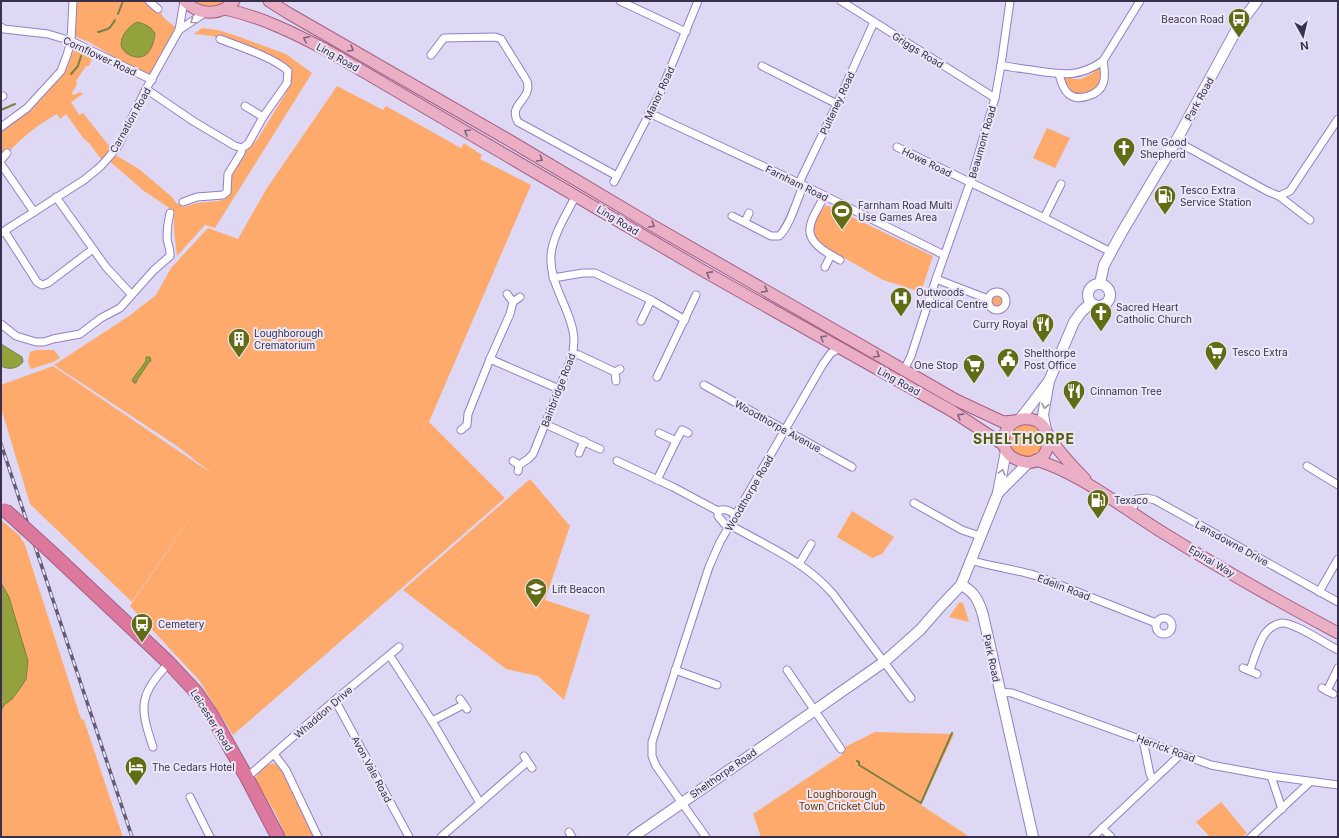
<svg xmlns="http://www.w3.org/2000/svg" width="1339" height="838" viewBox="0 0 1339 838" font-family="Inter,sans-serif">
	<rect width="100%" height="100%" fill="#dfd8f5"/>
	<g fill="#fdaa6c">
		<path d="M77,1H149L158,9L164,18L179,30L152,80L89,42L74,36Z"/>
		<path d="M185,1H234L218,11Z"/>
		<path d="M202,28L218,30L234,35L286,54L312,73L215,228L205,225L177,256L174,230V215L168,207L144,191L107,159H101L89,143L84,139L66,114L60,119L57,114C34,127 19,140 1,160V127L16,117L67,68L74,49L92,58L89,66H86L76,81L77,84L72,93L73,95L80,92L83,94L71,102L79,115L83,113L110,147L109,156L112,153L139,169L172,197L177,204L179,203L184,207L197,203L218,201L225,199L227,196L228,174L242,148L247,150L257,140L286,93L287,83L284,68L213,36L194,34Z"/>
		<path d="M1103,61L1100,91L1071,97L1059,74C1066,74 1065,75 1071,78C1079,82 1086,76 1093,73V68Z"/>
		<path d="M337,86L383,110L386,106L461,148L464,143L482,155L480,159L531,185L429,422L505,498L233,735L199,680L130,606L218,477L132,602L30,504L1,408V385L53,366L214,475L177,446L54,365L129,316L156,295L171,268L208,228L238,239L267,188Z"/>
		<path d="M1047,128L1070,138L1055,168L1033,158Z"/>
		<path d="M825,206H829L933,256L921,292L883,280L820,244C809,231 814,219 825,206Z"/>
		<circle cx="997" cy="301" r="9"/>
		<path d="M36,350H54L60,358L53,362L31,369L28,362L30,352Z"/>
		<circle cx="1026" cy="441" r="16"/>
		<path d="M530,479L570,526L545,600L590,615L564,700L538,676L506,669L403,590Z"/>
		<path d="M852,511L894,537L882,554L872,558L837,537Z"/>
		<path d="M1,520L20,536L21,539L24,542L81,719L84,720L123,837H1Z"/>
		<path d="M961,602L963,603L969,622L949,617L959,603Z"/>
		<path d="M875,732L954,734L921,805L970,837H761L753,814L842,755L841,749Z"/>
		<path d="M273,763L277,765L283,773L314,837H286L276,814L258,784L256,778C258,771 265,765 273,763Z"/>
		<path d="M1221,802L1247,833L1242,837H1210L1196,822Z"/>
	</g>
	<g fill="#93a23d" stroke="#788042">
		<path d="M137,22C145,24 152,27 155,34C153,48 147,61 132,56C129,55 124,52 122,48C118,38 129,26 137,22Z"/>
		<path d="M1,344L22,357L23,362C17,369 9,370 1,366Z"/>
		<path d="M146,357H150L151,361L149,362L137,380L136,383H134L132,380L146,361Z"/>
		<path d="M1,583L9,597L28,661L26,679L21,687L12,699L4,705L1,711Z"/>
	</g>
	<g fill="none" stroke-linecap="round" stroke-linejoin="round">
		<g stroke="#788042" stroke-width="2">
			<path d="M118,14L123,1"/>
			<path d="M98,32C109,29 109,30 115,20"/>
			<path d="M71,74L78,66L81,56"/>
			<path d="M1,110L15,104"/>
			<path d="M857,761L859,762V765L921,803L952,733"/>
		</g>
		<g stroke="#937fc4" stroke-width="9">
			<g id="street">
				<path d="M149,1L158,9"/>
				<path d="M620,1L686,32"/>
				<path d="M841,1L995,98"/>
				<path d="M1,27L4,29L48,34L71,41L152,80"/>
				<path d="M179,30L206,12"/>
				<path d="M431,55L444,38L495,37L501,39L527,81C533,100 507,104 518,122L617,176"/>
				<path d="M1001,65C1013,68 1026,69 1038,71C1064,75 1080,77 1103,61L1140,1"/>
				<path d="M762,66L837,104"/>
				<path d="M1059,74C1063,91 1070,102 1088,96C1106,91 1106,77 1103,61"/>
				<path d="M146,89L193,121L235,146L242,148L248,144L263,117L287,83L288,71C275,58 238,46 220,39"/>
				<path d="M1,97L3,96"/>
				<path d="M245,106L263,117"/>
				<path d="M649,113L799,183L944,255"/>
				<path d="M1,127L27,108L61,71L67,55L71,41L73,1"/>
				<path d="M1176,141L1267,191L1279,196L1290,191L1338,119"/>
				<path d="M897,147L1044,218L1111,252"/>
				<path d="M1,160L7,153"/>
				<path d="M1,164L34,212"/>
				<path d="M614,182L661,91L698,1"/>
				<path d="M799,183L837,104L874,22"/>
				<path d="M1279,196L1310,220"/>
				<path d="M56,197L106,267L131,294"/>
				<path d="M824,197C809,224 799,237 831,255L825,267"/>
				<path d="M183,202L197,197L223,195L227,192L228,174L241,153L242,148"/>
				<path d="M732,216L771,236H779C790,226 797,200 803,186"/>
				<path d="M1044,218L1061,184"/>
				<path d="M745,222L749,213"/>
				<path d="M5,232L37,282L42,285L48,283L93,249"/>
				<path d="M1,233L84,180L100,167L109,157L118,146L146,89L179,30L184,1"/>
				<path d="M831,255L840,260"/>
				<path d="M553,278L583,273H595L651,300L685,320"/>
				<path d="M936,279L988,299"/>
				<circle cx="997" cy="301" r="9"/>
				<path d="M507,294L513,302L520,297"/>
				<path d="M641,321L651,300"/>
				<path d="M1,324L16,336L36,342H44L53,339L80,334L101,318L120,308L154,270L170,256C171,250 167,243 167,237C167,229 168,221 170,213"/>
				<path d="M573,354L579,355L615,372"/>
				<path d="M490,359L559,389"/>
				<path d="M904,370L911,356L936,279L970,183L995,98L1001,65L1010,1"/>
				<path d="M657,377L696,295"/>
				<path d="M616,381L615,372L620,369"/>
				<path d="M704,385L852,467"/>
				<path d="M545,424L600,449"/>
				<path d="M461,430L467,425L468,414L490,359L510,314L513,302"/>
				<path d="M659,433L676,441L682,430L688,433"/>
				<path d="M579,453L584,441"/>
				<path d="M513,461L519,465L518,471"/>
				<path d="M617,461L673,487L718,511"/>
				<path d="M519,465L528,459L533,454L573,354C573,349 574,344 574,338C572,310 549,286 551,255C553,234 567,214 576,195"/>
				<path d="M1307,466L1338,485"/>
				<path d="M657,480L676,441"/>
				<path d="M914,503L962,530L980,536"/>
				<path d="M1131,512L1137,499L1147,498L1155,500L1338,602"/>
				<path d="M730,525C765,545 806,562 833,594L911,698"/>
				<path d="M728,528L718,516V511C725,508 730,511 736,515"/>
				<path d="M970,560C992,567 1015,569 1037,576L1156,623"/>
				<path d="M799,564L811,544"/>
				<path d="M1319,592L1338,559"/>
				<circle cx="1164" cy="626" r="8"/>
				<path d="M390,656L432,721L480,803"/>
				<path d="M1243,668L1257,674"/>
				<path d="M675,670L717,685"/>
				<path d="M787,670L841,749"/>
				<path d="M1250,670C1254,659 1258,645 1264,635C1268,629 1275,624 1282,623C1294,622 1326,644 1338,650"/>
				<path d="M1322,688L1333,694"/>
				<path d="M1327,691L1338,668"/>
				<path d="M1000,692L1012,693L1211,765L1271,776L1338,785"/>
				<path d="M460,699L467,709"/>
				<path d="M335,700L409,837"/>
				<path d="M432,721L463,705"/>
				<path d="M1143,740L1150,774L1153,780"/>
				<path d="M153,747C139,706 139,695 169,663"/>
				<path d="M274,754L286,770L318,837"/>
				<path d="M524,756L532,768"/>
				<path d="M246,776L252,773L335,700L399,647"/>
				<path d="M1271,776L1282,809"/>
				<path d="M190,797L210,837"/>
				<path d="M1102,828L1111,837"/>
				<path d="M569,832L572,837"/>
				<path d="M441,837L527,762"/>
				<path d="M706,837L656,766L652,756V742L709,567L720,542L823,364L831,353L840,348"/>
				<path d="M1093,837L1181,754"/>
				<path d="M1251,837L1310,782"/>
			</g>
		</g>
		<g stroke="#937fc4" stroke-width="12">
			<g id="secondary">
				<path d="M1100,283L1104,265L1122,232L1176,141L1239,25L1257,1"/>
				<circle cx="1099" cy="295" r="11"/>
				<path d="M1019,420C1030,407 1039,394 1049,381"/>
				<path d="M1046,430L1043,415L1049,381L1074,322L1082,311L1091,303"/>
				<path d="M998,493L1028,463"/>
				<path d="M961,585C974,591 979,601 983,615L1033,837"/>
				<path d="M633,837L884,662L920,630L941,606L961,585L998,493L1006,451"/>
			</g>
		</g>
		<g stroke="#a35f82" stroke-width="13">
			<g id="primary">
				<path d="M185,1C199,16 221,16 234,1"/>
				<path d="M269,1L288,13L507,139L650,224L956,400L1003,422L1015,421"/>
				<path d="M225,9C262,17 296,34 330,52L707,273L952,411L1004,445"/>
				<path d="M1048,437C1050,483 984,458 1009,427C1013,421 1021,418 1028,419C1033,419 1038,421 1042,425C1046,429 1047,435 1051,440C1061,454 1073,467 1085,479"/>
				<path d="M1036,460C1079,473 1119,505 1157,529C1216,566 1276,600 1338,633"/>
			</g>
		</g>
		<g stroke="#a35f82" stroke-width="15">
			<path id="highway" d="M50,551L169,663L196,692L211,714L246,776L278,837"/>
		</g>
		<use href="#street" stroke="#fff" stroke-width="7"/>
		<use href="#secondary" stroke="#fff" stroke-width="10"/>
		<use href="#primary" stroke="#eaaec5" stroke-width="11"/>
		<use href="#highway" stroke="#dc789e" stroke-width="13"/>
		<g stroke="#625a77" stroke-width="3.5">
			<path id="rail" d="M1,444L132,837"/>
		</g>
		<use href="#rail" stroke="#ebe7f6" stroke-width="2" stroke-dasharray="6" stroke-linecap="butt"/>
		<g stroke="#a35f82" stroke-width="15" stroke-linecap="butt">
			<path id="highway-bridge" d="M5,510L50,551"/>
		</g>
		<use href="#highway-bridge" stroke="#dc789e" stroke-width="13"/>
	</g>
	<defs><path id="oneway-chevron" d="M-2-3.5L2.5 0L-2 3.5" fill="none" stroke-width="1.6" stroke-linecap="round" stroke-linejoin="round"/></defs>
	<g stroke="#9c98a6">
		<use href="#oneway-chevron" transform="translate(193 21) rotate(145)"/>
		<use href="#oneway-chevron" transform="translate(1045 406) rotate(100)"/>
		<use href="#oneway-chevron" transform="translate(1002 472) rotate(-75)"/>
	</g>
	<g stroke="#7f627d">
		<use href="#oneway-chevron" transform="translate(306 39) rotate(-153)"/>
		<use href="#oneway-chevron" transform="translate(351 49) rotate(30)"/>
		<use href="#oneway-chevron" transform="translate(467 132) rotate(-150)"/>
		<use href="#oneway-chevron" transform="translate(540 159) rotate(31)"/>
		<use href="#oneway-chevron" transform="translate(652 225) rotate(30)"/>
		<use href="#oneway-chevron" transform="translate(709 274) rotate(-151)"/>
		<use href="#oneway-chevron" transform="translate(765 290) rotate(29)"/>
		<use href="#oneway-chevron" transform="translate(823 338) rotate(-150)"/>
		<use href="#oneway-chevron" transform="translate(877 355) rotate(30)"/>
		<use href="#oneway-chevron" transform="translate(960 416) rotate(-148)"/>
	</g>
	<defs>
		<g id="bus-pin" transform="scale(1.15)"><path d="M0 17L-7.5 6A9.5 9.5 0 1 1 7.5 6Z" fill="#616c14" stroke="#ebe7f6"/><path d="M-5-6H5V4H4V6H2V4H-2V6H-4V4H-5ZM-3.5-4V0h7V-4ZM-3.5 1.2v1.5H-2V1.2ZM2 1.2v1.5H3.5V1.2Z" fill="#fff"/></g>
		<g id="church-pin" transform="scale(1.15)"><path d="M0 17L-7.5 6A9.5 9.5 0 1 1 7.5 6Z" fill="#616c14" stroke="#ebe7f6"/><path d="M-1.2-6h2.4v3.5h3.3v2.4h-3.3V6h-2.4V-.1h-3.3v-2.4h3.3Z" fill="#fff"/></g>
		<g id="fuel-pin" transform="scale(1.15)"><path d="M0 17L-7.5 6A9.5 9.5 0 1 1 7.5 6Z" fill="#616c14" stroke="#ebe7f6"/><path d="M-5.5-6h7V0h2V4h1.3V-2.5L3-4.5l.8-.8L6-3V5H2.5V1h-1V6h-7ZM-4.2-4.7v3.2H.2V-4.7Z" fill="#fff"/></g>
		<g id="stadium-pin" transform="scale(1.15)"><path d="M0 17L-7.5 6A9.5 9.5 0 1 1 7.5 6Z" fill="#616c14" stroke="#ebe7f6"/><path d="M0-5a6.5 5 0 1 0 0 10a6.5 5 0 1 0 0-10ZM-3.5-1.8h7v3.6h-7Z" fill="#fff"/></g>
		<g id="hospital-pin" transform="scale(1.15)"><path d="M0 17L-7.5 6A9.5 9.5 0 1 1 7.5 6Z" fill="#616c14" stroke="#ebe7f6"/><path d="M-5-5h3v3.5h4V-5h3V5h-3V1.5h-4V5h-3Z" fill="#fff"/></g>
		<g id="restaurant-pin" transform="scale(1.15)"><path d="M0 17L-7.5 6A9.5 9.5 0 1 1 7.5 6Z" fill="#616c14" stroke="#ebe7f6"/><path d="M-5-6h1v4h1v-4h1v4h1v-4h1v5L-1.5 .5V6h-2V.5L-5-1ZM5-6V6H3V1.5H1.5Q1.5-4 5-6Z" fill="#fff"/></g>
		<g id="building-pin" transform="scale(1.15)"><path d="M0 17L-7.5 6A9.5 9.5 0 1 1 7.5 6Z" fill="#616c14" stroke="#ebe7f6"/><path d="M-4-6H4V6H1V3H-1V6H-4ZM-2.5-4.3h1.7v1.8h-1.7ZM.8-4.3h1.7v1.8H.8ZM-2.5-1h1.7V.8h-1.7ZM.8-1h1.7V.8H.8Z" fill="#fff"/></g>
		<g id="supermarket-pin" transform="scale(1.15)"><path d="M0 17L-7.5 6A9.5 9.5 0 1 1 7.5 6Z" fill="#616c14" stroke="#ebe7f6"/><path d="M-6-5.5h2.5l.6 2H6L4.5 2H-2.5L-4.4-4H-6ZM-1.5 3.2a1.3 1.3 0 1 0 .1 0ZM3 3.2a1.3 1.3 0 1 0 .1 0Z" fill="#fff"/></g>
		<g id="civic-pin" transform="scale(1.15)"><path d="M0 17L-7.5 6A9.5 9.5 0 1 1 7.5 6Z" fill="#616c14" stroke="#ebe7f6"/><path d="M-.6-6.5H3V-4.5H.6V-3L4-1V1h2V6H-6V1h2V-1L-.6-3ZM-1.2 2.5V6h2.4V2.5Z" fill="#fff"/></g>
		<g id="school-pin" transform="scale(1.15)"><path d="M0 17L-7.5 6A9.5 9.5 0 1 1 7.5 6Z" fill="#616c14" stroke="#ebe7f6"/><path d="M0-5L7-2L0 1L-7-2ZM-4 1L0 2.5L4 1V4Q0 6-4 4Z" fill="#fff"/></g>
		<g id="hotel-pin" transform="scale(1.15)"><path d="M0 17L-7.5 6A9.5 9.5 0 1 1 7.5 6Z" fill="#616c14" stroke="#ebe7f6"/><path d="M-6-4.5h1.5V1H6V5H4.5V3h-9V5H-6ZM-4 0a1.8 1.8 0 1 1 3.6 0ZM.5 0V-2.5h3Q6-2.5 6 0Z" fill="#fff"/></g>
	</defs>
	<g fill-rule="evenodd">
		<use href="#bus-pin" x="1239" y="19"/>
		<use href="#church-pin" x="1124" y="148"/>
		<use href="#fuel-pin" x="1165" y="196"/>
		<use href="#stadium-pin" x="842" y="211"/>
		<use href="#hospital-pin" x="901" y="298"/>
		<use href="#church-pin" x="1101" y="313"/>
		<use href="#restaurant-pin" x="1043" y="324"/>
		<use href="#building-pin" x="239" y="339"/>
		<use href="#supermarket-pin" x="1216" y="352"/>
		<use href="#civic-pin" x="1008" y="359"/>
		<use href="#supermarket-pin" x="974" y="365"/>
		<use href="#restaurant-pin" x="1074" y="391"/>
		<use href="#fuel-pin" x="1098" y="500"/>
		<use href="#school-pin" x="536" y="589"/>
		<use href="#bus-pin" x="142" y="624"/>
		<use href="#hotel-pin" x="136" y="767"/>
	</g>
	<g text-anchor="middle" stroke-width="4" stroke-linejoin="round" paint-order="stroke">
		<g font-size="10" fill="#38304d" stroke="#ebe7f6" text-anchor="start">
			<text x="1224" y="23" text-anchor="end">Beacon Road</text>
			<text x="1140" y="146">The Good<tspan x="1140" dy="12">Shepherd</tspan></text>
			<text x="1180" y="194">Tesco Extra<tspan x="1180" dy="12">Service Station</tspan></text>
			<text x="858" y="209">Farnham Road Multi<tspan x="858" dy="12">Use Games Area</tspan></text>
			<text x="916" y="296">Outwoods<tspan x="916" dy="12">Medical Centre</tspan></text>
			<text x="1116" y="311">Sacred Heart<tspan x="1116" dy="12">Catholic Church</tspan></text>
			<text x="1028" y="328" text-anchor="end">Curry Royal</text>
			<text x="254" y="337">Loughborough<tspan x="254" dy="12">Crematorium</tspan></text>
			<text x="1232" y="356">Tesco Extra</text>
			<text x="1024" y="357">Shelthorpe<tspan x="1024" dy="12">Post Office</tspan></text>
			<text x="958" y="369" text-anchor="end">One Stop</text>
			<text x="1090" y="395">Cinnamon Tree</text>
			<text x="1114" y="504">Texaco</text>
			<text x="552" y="593">Lift Beacon</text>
			<text x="158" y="628">Cemetery</text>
			<text x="152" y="771">The Cedars Hotel</text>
		</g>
		<g font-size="10" fill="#38304d" stroke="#ebe7f6">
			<text transform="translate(918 50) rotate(32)" y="4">Griggs Road</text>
			<text transform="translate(100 56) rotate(25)" y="4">Cornflower Road</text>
			<text transform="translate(338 57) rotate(29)" y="4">Ling Road</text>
			<text transform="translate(659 93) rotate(-65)" y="4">Manor Road</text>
			<text transform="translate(1199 99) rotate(-61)" y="4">Park Road</text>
			<text transform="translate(837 103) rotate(-65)" y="4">Pulteney Road</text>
			<text transform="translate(130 120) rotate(-61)" y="4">Carnation Road</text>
			<text transform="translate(982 142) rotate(-74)" y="4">Beaumont Road</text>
			<text transform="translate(927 162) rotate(26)" y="4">Howe Road</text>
			<text transform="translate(797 183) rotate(26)" y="4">Farnham Road</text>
			<text transform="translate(618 220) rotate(31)" y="4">Ling Road</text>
			<text transform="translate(899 381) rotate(29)" y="4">Ling Road</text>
			<text transform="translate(558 390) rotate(-69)" y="4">Bainbridge Road</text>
			<text transform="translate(778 426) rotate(29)" y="4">Woodthorpe Avenue</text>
			<text transform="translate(749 493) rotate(-60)" y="4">Woodthorpe Road</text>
			<text transform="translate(1232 543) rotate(29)" y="4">Lansdowne Drive</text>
			<text transform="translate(1212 561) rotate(31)" y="4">Epinal Way</text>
			<text transform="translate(1064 587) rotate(21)" y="4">Edelin Road</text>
			<text transform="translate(992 658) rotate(78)" y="4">Park Road</text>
			<text transform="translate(323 712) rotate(-41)" y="4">Whaddon Drive</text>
			<text transform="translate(212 720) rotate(58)" y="4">Leicester Road</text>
			<text transform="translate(1166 748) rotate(20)" y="4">Herrick Road</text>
			<text transform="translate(372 769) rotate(62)" y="4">Avon Vale Road</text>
			<text transform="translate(723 773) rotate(-35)" y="4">Shelthorpe Road</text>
		</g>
		<g font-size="10" fill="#673400" stroke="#ebe7f6">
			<text x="842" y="798">Loughborough<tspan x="842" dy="12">Town Cricket Club</tspan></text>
		</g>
		<g font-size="14" font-weight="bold" letter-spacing="1" fill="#525c08" stroke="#ebe7f6">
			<text x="1024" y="444">SHELTHORPE</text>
		</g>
	</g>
	<rect width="1339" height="838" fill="none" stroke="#38304d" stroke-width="4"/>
	<g transform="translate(1303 36) rotate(172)" stroke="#ebe7f6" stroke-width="3" paint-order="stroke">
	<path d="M0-3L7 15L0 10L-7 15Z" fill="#38304d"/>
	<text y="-6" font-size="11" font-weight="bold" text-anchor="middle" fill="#38304d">N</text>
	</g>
</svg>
